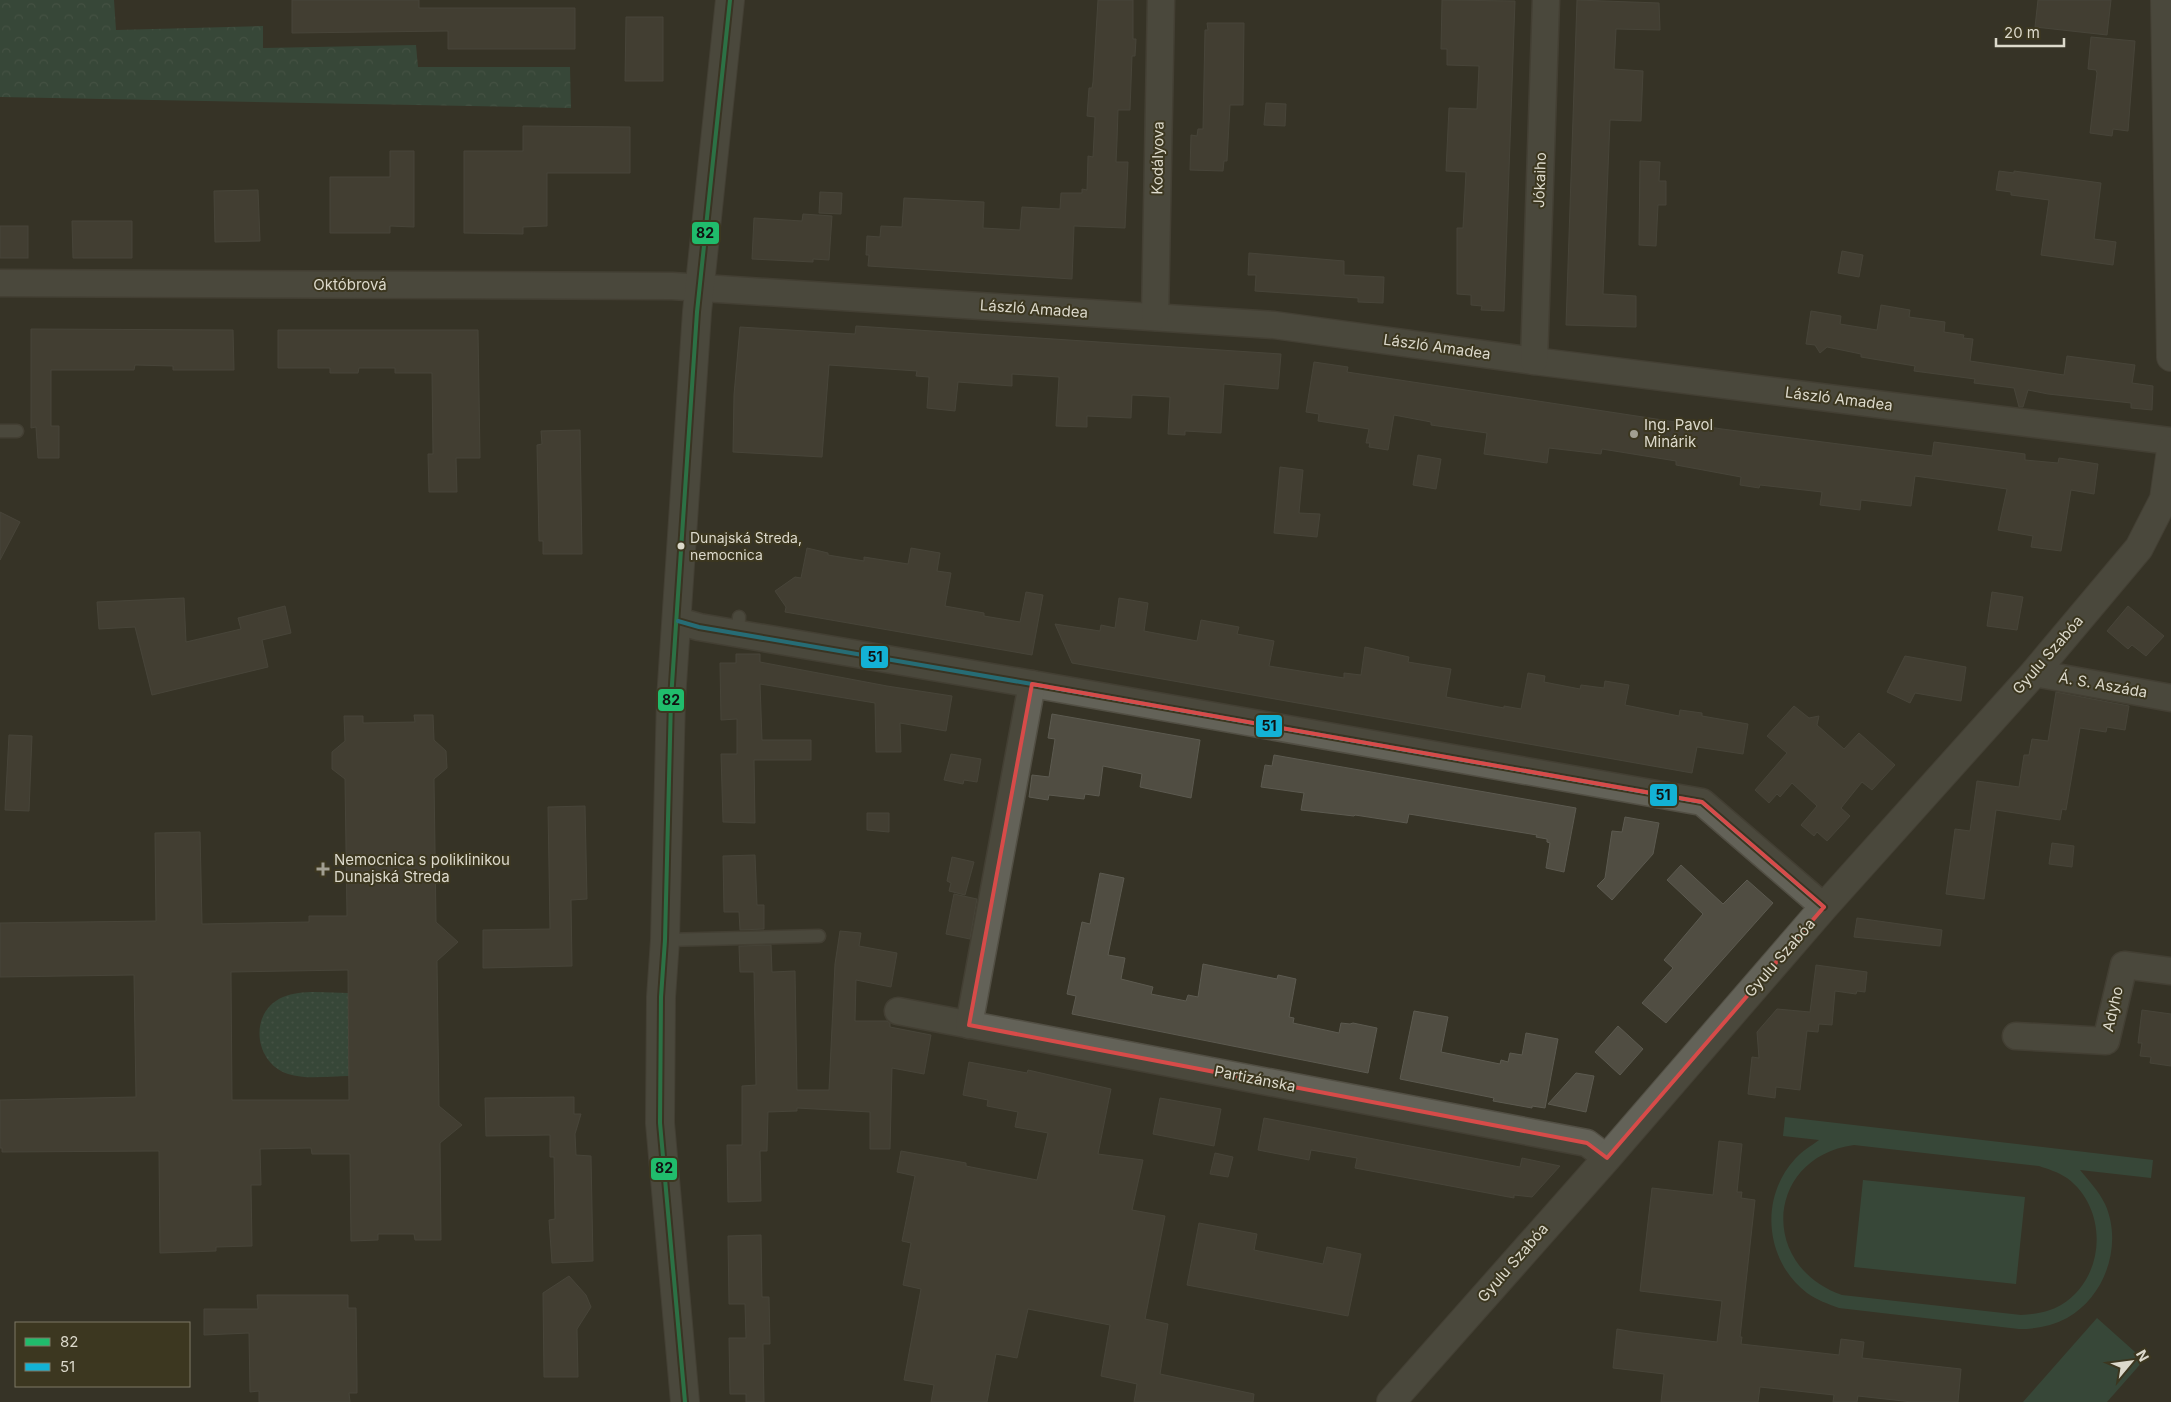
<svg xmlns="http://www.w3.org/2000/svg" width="2171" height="1402" viewBox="0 0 2171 1402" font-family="Inter,sans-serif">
	<defs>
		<pattern id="grass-dots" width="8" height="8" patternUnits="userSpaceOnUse" patternTransform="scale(1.25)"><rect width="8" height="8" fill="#39604e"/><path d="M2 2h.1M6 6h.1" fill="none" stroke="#557666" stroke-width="1.8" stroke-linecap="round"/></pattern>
		<pattern id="park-crowns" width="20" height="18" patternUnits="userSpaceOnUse" patternTransform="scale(1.25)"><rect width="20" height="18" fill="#39604e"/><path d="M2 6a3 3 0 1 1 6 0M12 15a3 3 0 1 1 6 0" fill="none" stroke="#557666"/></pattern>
	</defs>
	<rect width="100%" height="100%" fill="#363326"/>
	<path fill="url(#grass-dots)" d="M348,993L349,1076C330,1076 306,1080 288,1074C254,1063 248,1012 283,997C302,989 328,993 348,993Z"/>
	<path fill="url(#park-crowns)" d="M0,0H114L116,30L263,26V48L416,45L418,67H570L571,108L0,97Z"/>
	<g fill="#39604e" fill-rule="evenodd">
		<path d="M1785,1117L2153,1160L2151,1178L2080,1170C2089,1181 2098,1190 2105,1204C2123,1244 2106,1296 2067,1318C2052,1326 2036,1329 2019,1329L1839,1308C1828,1304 1817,1300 1807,1293C1765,1261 1759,1198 1795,1159C1802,1151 1811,1146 1819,1140L1783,1136ZM1854,1145L2039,1166C2048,1169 2058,1172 2067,1178C2109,1209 2106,1278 2061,1305C2049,1312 2035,1314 2021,1315L1842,1295C1758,1266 1766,1157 1854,1145Z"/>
		<path d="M1863,1180L2025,1197L2016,1284L1854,1267Z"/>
		<path d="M2097,1318L2144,1360L2107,1402H2023Z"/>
	</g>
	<g fill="#504d42" stroke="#5c5a50" fill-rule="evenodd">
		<path d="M292,0H419V8H575V49H448V31L292,33Z"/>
		<path d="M1098,0H1133V39H1136L1135,56H1132L1130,110H1118L1117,141L1116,162H1128L1125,228L1074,226L1072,279L868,266L869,255H866L867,236L880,237L881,226L902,227L904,198L984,202L983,228L1020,230L1022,207L1060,209L1061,193H1082V189L1087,190L1088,156L1093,157L1095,117L1087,116L1089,88H1092L1093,82Z"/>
		<path d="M1442,0L1515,1L1504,311L1481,310L1482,306L1471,305V295L1457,294V228H1463L1466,172L1446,171L1449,108L1477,109L1479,66L1447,65V49H1441Z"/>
		<path d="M1577,0L1659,3L1660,30L1616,29L1614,69L1643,71L1641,121L1610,120L1603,294L1636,296V327L1566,325Z"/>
		<path d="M2038,0H2111L2107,35L2035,27Z"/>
		<path d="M626,17H663V81H625Z"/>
		<path d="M1207,23H1244L1243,105H1230L1227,161H1224L1223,171L1190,170L1191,135L1197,136L1198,129H1203L1205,30H1208Z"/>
		<path d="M2091,37L2135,41L2128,131L2113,129L2112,136L2090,133L2097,73L2096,70L2088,69Z"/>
		<path d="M1266,103L1286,104L1285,126L1264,125Z"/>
		<path d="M523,126L630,127V173H547V226L523,227V234L464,233V151H523Z"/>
		<path d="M390,151H414V227L390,226V233H330V177H390Z"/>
		<path d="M1640,161L1660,162L1659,181H1666V205H1658L1656,246L1639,245Z"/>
		<path d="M1999,171L2014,173V171L2101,183L2094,239L2116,242L2113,265L2041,255L2049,200L2011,195V192L1996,190Z"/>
		<path d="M258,190L260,241L215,242L214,191Z"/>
		<path d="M820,192L842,193L841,214L819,213Z"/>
		<path d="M803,214L832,216L829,260L813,259V262L752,259L754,218L802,221Z"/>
		<path d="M72,221H132V258H73Z"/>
		<rect x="0" y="226" width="28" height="32"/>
		<path d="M1842,251L1863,255L1859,277L1838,273Z"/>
		<path d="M1249,253L1344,261V275L1384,277L1383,303L1358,302V298L1255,291L1256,275H1248Z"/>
		<path d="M1881,305L1910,310L1909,317L1945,322L1944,332L1964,335L1963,338L1973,339L1970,361L2064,375L2067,356L2135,365L2132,383L2153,386L2152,410L2131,408V403L2048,394L2028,390L2023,407H2019L2014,388L1974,383L1975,379L1914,371L1915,366L1861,357V354L1827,347L1820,353L1815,345L1806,344L1811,311L1841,316L1840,324L1877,330Z"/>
		<path d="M856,326L1281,354L1278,389L1224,384L1221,433L1185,431V435L1168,434L1170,397L1132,395L1131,418L1087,416V427L1056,426L1059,377L1012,374V386L958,382L955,411L927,408L929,377L916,376L917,371L829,365L822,457L733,452L734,395L740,327L855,334Z"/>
		<path d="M31,329L233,330L234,370H173V366L135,365L134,370H51V426H59V458H38L36,427L31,428Z"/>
		<path d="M278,330H478L480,458H456L457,492H429L428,454H433L432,373H395V368H359L358,373H330V368H278Z"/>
		<path d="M1314,362L1348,367L1347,372L1722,429L1932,456L1934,442L2025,454V460L2058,463L2059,458L2098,464L2094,494L2071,490L2061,551L2031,547L2033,536L1998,530L2007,489L1915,476L1911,506L1861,500L1860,510L1820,505L1822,492L1760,485L1759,488L1740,485L1741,477L1676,465V461L1602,449L1601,454L1549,448L1547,463L1484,454L1487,433L1431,425V422L1394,415L1388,450L1369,447L1370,443H1366L1369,429L1318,421L1319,414L1306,412Z"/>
		<path d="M580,430L582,554H543V541H539L537,445L542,444L541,431Z"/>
		<path d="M1418,455L1441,459L1436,489L1413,485Z"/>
		<path d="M1280,467L1303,470L1299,513L1320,514L1317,537L1274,533Z"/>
		<path d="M0,512L20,522L0,560Z"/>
		<path d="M807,548L828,553V555L864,561V557L908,564L911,548L940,553L937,571L951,573L945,606L984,613V616L1020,622L1026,592L1043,595L1032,655L785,612L786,607L775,591L795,577L801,578Z"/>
		<path d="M1992,592L2023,597L2017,630L1987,626Z"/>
		<path d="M184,598L186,642L241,629L238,618L285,606L291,633L262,640L268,667L152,695L135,627L99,629L97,602Z"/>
		<path d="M1119,598L1148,603L1144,631L1197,641L1201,620L1239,627L1237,634L1274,641L1269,666L1344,678V673L1361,675L1365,647L1409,657L1408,662L1451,669L1446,697L1504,708V706L1521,709L1528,673L1545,676L1544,682L1580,689L1581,685L1604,688L1605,681L1629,685L1625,705L1679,716L1680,710L1702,713V716L1748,724L1743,754L1697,747L1692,773L1072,663L1055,624L1100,631L1101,625L1115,628Z"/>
		<path d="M2128,606L2164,636L2146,656L2132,645L2128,649L2107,631Z"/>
		<path d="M736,654H760V662L887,686L952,696L946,731L900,723L901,752H876L875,703L760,684L762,740H811V760H754L755,823L723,822L721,754H737V719L721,720L720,663H736Z"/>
		<path d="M1905,656L1966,667L1961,701L1915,693L1910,703L1887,692Z"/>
		<path d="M2056,692L2129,706L2125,730L2107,727L2106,732L2080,728L2066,810L2062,809L2060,820L1996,810L1984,899L1946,894L1955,829L1970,831L1977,781L2019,787L2024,755H2029L2032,739L2048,741Z"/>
		<path d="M1794,706L1809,718L1819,716L1817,725L1844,749L1859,733L1895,765L1872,790L1862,782L1841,808L1850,816L1827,841L1817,832L1814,836L1801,825L1817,806L1792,783L1780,797L1777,794L1769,803L1755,790L1787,753L1767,736Z"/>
		<path d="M1052,714L1200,740L1191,798L1140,787L1142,774L1103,766L1099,796L1085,794L1084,799L1049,795L1048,800L1029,797L1032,775L1049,777L1055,739L1048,738Z"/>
		<path d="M414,715H433L434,740L446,751L447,768L434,779L436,922L458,942L437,961L439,1106L462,1125L440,1143L441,1240H415L414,1234H378V1240L351,1241L350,1154H312L311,1148L260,1149L261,1185H251L252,1246L216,1247V1251L160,1253L159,1151L2,1152V1148H0V1100L136,1097L134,975L0,977V923L156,921L155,833L200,832L202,924L309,922V916H347L345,779L332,769V752L345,741L344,716H363V723L415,722ZM348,970L349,1100H232L231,972Z"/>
		<path d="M9,735L32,736L29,811L5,810Z"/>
		<path d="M951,754L981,759L977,782L964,780L963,784L944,780Z"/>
		<path d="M1274,755L1576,808L1564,872L1546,868L1550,843L1547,842V839L1536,837L1537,835L1409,814L1407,823L1355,815L1354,816L1301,810L1304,793L1261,787L1265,765L1272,766Z"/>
		<path d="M585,806L587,899L571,900L572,966L483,968V930L550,929L548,807Z"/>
		<path d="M867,813H889V832L867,830Z"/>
		<path d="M1625,817L1659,823L1653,854L1612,900L1597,886L1605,878L1612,831L1622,832Z"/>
		<path d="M2052,843L2074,846L2072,867L2049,864Z"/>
		<path d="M755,855L757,905H764V929L740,930L739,912H724L723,856Z"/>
		<path d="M952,857L974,862L965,895L949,891L951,883L947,881Z"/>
		<path d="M1681,865L1723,904L1747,880L1773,903L1666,1023L1642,1003L1673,968L1664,960L1703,914L1667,880Z"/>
		<path d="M1100,873L1124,878L1108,955L1125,958L1121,979L1153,987L1151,994L1186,1001L1188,995L1198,997L1203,964L1277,979L1278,975L1296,979L1289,1017L1294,1018L1293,1023L1339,1033L1341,1023L1350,1024L1353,1023L1377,1028L1368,1073L1072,1014L1076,996L1067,994L1082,922L1090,924Z"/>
		<path d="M954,894L977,899L970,939L946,934Z"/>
		<path d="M1857,918L1942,930L1940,946L1854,937Z"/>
		<path d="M840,931L861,933L859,946L897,953L891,987L856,980L855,1021H887L890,1023V1027L931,1035L924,1074L892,1068L890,1149H870V1112L797,1108V1111L768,1112L767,1151H760L761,1201L728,1202L727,1145H742V1086L756,1085L754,972H740L739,946L771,945L772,972L795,971L797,1090H829L835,964Z"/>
		<path d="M1816,965L1867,972L1865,992L1857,991L1856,994L1835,991L1832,1025L1819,1024L1818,1032L1807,1031L1800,1090L1776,1087L1775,1098L1748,1094L1752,1057L1759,1058L1757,1032L1777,1009L1810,1012Z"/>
		<path d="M2142,1010L2171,1014V1066L2150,1063L2151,1057L2140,1056L2142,1043H2138Z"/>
		<path d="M1414,1011L1448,1017L1441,1052L1500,1064L1501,1060L1508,1062L1510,1053L1522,1055L1526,1033L1558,1039L1545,1108L1532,1106V1108L1493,1101L1494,1098L1400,1079Z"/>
		<path d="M1618,1026L1643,1049L1620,1075L1595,1052Z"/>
		<path d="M969,1062L1027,1073L1028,1070L1111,1089L1098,1154L1143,1160L1132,1210L1165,1216L1145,1319L1168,1324L1160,1374L1254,1394L1253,1402H1134L1137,1384L1101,1376L1110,1325L1028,1309L1017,1358L996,1354L987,1402H931L934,1385L904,1380L921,1289L903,1285L911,1243L902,1241L915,1176L897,1172L901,1151L966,1163V1166L1037,1180L1048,1133L1015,1127L1018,1112L987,1106L988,1100L963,1095Z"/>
		<path d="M1576,1073L1594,1076L1586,1112L1548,1104Z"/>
		<path d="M574,1097V1114H581L575,1134L576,1155L591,1156L593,1261L552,1263L549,1220L555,1219L554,1157H550V1135L486,1136L485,1098Z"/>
		<path d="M1160,1098L1221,1109L1214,1146L1153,1134Z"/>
		<path d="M1264,1118L1520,1167L1522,1158L1560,1166L1532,1197L1514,1195V1198L1355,1168L1357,1158L1311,1150L1309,1160L1258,1150Z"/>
		<path d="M1719,1141L1742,1144L1737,1192H1742L1741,1198L1755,1200L1740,1337H1742L1741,1344L1839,1355L1841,1339L1864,1342L1862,1358L1961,1369L1958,1402H1912L1858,1396L1857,1402H1833L1834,1395L1760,1387L1758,1402H1661L1664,1374L1613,1368L1617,1329L1634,1332L1717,1342L1722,1301L1640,1291L1652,1188L1713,1195Z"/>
		<path d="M1215,1153L1233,1157L1228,1177L1210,1174Z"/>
		<path d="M1199,1223L1257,1234L1254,1250L1323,1264L1327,1247L1361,1254L1348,1316L1187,1285Z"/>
		<path d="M761,1235L762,1297H769L770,1344H763L764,1402H746V1394H730L729,1338H746L745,1304H729L728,1236Z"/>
		<path d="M569,1276L586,1295L591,1307L577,1329L578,1377H544L543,1293Z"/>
		<path d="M257,1295H348V1308H356L357,1381V1393H349L350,1402H259V1391L250,1392L249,1333L204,1335V1309H258Z"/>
	</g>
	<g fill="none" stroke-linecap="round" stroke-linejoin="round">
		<g stroke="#524f44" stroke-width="15">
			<g id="service">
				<path d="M0,431H17"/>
				<path d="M738,633L739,617"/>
				<path d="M665,940L819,936"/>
			</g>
		</g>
		<g stroke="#524f44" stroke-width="29">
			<g id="minor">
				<path d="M0,283L672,286L1274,325L1534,361L2171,441"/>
				<path d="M1155,317L1161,0"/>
				<path d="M1534,361L1546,0"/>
				<path d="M678,621L699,627L1032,684L1702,802L1824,907"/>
				<path d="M2034,673L2171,698"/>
				<path d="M898,1011L1587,1143L1607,1158"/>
				<path d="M969,1025L1032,684"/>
				<path d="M2016,1036L2106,1041L2124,965L2171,971"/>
			</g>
		</g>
		<g stroke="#524f44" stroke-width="30">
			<g id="tertiary">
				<path d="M2165,0L2171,357"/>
				<path d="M1391,1402L1607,1158L1824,907L2034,673L2139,548L2164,499L2171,450"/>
			</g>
		</g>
		<g stroke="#524f44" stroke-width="30">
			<path id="secondary" d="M685,1402L660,1123L661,997L665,940L671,699L697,312L730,0"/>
		</g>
		<use href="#service" stroke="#636258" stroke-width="12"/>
		<use href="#minor" stroke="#636258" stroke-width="26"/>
		<use href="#tertiary" stroke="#636258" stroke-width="28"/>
		<use href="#secondary" stroke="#636258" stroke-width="28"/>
		<g stroke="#3c3720" stroke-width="8">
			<path id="bus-1" d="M685,1402L660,1123L661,997L665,940L671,699L697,312L730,0"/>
		</g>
		<g stroke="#3c3720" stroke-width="8">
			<path id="bus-2" d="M678,621L699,627L1032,684L1702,802L1824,907"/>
		</g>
		<use href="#bus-1" stroke="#20bc6c" stroke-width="4"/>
		<use href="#bus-2" stroke="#13b2d5" stroke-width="4"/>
	</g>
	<path d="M0 0H2171V1402H0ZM1032,684L1702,802L1824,907L1607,1158L1587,1143L969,1025Z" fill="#363326" fill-opacity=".55" fill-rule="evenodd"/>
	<path fill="none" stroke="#d74b49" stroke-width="4" stroke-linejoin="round" d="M1032,684L1702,802L1824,907L1607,1158L1587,1143L969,1025Z"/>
	<g fill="#a29f91" stroke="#3c3720" stroke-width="2">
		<circle cx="1634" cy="434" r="5"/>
		<path d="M320.5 861.5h5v5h5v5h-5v5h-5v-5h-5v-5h5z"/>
	</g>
	<circle fill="#dcd9cb" stroke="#3c3720" stroke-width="2" cx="681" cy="546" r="4.5"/>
	<g text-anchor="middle" stroke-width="4" stroke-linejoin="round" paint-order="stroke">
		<g font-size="14" fill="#dcd9cb" stroke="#3c3720" text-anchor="start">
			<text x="690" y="543">Dunajská Streda,<tspan x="690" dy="17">nemocnica</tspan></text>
		</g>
		<g font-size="15" fill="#dcd9cb" stroke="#3c3720">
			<text transform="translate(1158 158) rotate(-89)" y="5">Kodályova</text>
			<text transform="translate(1540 180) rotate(-88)" y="5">Jókaiho</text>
			<text x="350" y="290">Októbrová</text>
			<text transform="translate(1034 309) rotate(4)" y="5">László Amadea</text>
			<text transform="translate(1437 347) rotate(8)" y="5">László Amadea</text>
			<text transform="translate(1839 399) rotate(7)" y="5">László Amadea</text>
			<text transform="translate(2048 655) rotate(-49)" y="5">Gyulu Szabóa</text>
			<text transform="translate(2103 685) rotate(10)" y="5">Á. S. Aszáda</text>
			<text transform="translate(1780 958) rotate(-49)" y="5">Gyulu Szabóa</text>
			<text transform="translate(2113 1009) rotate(-77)" y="5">Adyho</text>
			<text transform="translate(1255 1079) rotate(11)" y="5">Partizánska</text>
			<text transform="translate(1513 1263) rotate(-49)" y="5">Gyulu Szabóa</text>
		</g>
		<g font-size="15" fill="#dcd9cb" stroke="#3c3720" text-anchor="start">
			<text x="1644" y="430">Ing. Pavol<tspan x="1644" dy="17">Minárik</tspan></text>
			<text x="334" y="865">Nemocnica s poliklinikou<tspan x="334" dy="17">Dunajská Streda</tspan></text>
		</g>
	</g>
	<g stroke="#3c3720" stroke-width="2">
		<rect x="691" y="221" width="29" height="24" rx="5" fill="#20bc6c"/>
		<rect x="860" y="645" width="29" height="24" rx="5" fill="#13b2d5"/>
		<rect x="657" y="688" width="28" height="24" rx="5" fill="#20bc6c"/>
		<rect x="1255" y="714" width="28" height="24" rx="5" fill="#13b2d5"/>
		<rect x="1649" y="783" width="29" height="24" rx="5" fill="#13b2d5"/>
		<rect x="650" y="1157" width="28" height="24" rx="5" fill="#20bc6c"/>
	</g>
	<g font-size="14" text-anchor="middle" font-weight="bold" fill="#111">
		<text x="705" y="238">82</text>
		<text x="875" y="662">51</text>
		<text x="671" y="705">82</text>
		<text x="1269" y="731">51</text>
		<text x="1663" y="800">51</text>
		<text x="664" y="1173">82</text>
	</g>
	<rect x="15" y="1322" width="175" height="65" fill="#3c3720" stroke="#7c7864"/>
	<rect x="25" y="1338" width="25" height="8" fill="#20bc6c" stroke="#7c7864"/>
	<text x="60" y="1347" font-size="15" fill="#dcd9cb">82</text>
	<rect x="25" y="1363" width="25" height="8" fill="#13b2d5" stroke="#7c7864"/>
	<text x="60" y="1372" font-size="15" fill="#dcd9cb">51</text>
	<g transform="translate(2131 1362) rotate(61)" stroke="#3c3720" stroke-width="4" paint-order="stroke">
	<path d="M0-4L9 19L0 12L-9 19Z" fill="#dcd9cb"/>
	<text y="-8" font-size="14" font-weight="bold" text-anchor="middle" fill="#dcd9cb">N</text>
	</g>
	<path d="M1996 38v8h68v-8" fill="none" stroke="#dcd9cb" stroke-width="2.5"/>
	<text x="2004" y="38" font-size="15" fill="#dcd9cb" stroke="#3c3720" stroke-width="4" paint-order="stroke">20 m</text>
</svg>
